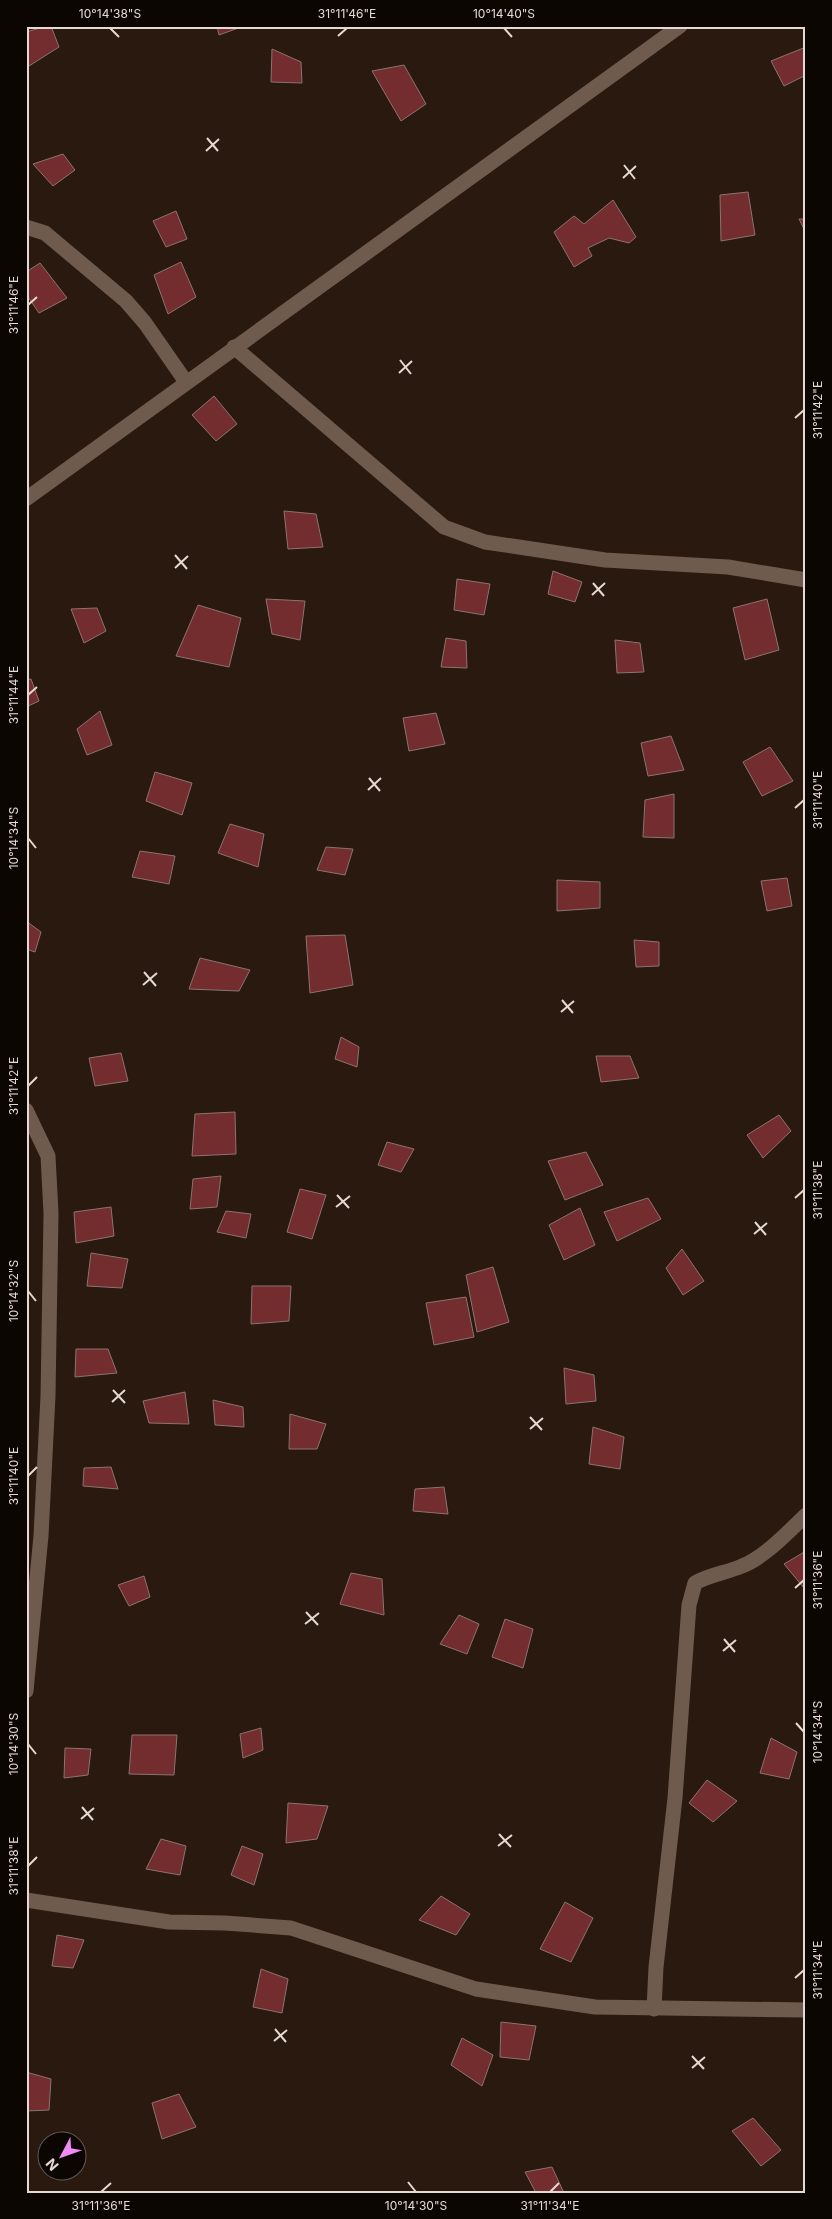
<svg xmlns="http://www.w3.org/2000/svg" width="832" height="2219" viewBox="0 0 832 2219" font-family="Inter,sans-serif">
	<rect width="100%" height="100%" fill="#29190e"/>
	<g fill="#732d2e" stroke="#8c7371">
		<path d="M47,26H51L59,47L29,66L26,61V32Z"/>
		<path d="M217,26H244L219,35Z"/>
		<path d="M806,47V75L784,86L771,61Z"/>
		<path d="M272,49L301,62L302,83L271,82Z"/>
		<path d="M404,65L426,104L401,121L372,71Z"/>
		<path d="M63,154L75,170L53,186L33,164Z"/>
		<path d="M748,192L755,235L721,241L720,195Z"/>
		<path d="M613,200L636,237L629,243L609,238L588,248L592,256L574,267L554,232L574,216L584,224Z"/>
		<path d="M176,211L187,239L166,247L153,221Z"/>
		<path d="M799,219H806V233Z"/>
		<path d="M181,262L196,297L168,314L154,275Z"/>
		<path d="M40,263L67,298L39,313L26,294V272Z"/>
		<path d="M214,396L237,424L216,441L192,415Z"/>
		<path d="M284,511L316,514L323,547L288,549Z"/>
		<path d="M553,571L582,582L575,602L548,594Z"/>
		<path d="M457,579L490,584L484,615L454,610Z"/>
		<path d="M266,599L305,601L300,640L272,634Z"/>
		<path d="M767,599L779,650L745,660L733,608Z"/>
		<path d="M198,605L241,618L229,667L176,656Z"/>
		<path d="M97,608L106,631L84,643L71,609Z"/>
		<path d="M446,638L466,641L467,668L441,667Z"/>
		<path d="M615,640L640,643L644,672L617,673Z"/>
		<path d="M31,679L39,701L26,707V680Z"/>
		<path d="M100,711L112,745L87,755L77,729Z"/>
		<path d="M436,713L445,744L409,751L403,718Z"/>
		<path d="M671,736L684,770L648,776L641,743Z"/>
		<path d="M770,747L793,781L762,796L743,762Z"/>
		<path d="M155,772L192,783L182,815L146,801Z"/>
		<path d="M674,794V838L643,837L645,800Z"/>
		<path d="M230,824L264,834L258,867L218,853Z"/>
		<path d="M326,847L353,849L345,875L317,870Z"/>
		<path d="M140,851L175,856L169,884L132,877Z"/>
		<path d="M787,878L792,906L767,911L761,881Z"/>
		<path d="M557,880L600,882V908L557,911Z"/>
		<path d="M26,921L41,932L35,952L26,949Z"/>
		<path d="M345,935L353,985L310,993L306,936Z"/>
		<path d="M634,940L659,942V966L636,967Z"/>
		<path d="M200,958L250,970L239,991L189,989Z"/>
		<path d="M341,1037L359,1047L357,1067L335,1059Z"/>
		<path d="M121,1053L128,1081L95,1086L89,1058Z"/>
		<path d="M596,1056H630L639,1078L601,1082Z"/>
		<path d="M235,1112L236,1154L192,1156L195,1114Z"/>
		<path d="M779,1115L791,1131L763,1158L747,1135Z"/>
		<path d="M387,1142L414,1149L401,1172L378,1165Z"/>
		<path d="M586,1152L603,1185L565,1200L548,1161Z"/>
		<path d="M221,1176L217,1207L190,1209L193,1179Z"/>
		<path d="M300,1189L326,1195L312,1239L287,1232Z"/>
		<path d="M648,1198L661,1219L617,1241L604,1212Z"/>
		<path d="M111,1207L114,1236L76,1243L74,1212Z"/>
		<path d="M580,1208L595,1245L564,1260L549,1225Z"/>
		<path d="M226,1211L251,1214L246,1238L217,1232Z"/>
		<path d="M682,1249L704,1281L683,1295L666,1268Z"/>
		<path d="M91,1253L128,1259L122,1288L87,1286Z"/>
		<path d="M493,1267L509,1322L477,1332L466,1275Z"/>
		<path d="M252,1286H291L289,1321L251,1324Z"/>
		<path d="M466,1297L474,1337L434,1345L426,1303Z"/>
		<path d="M76,1349H108L117,1373L75,1377Z"/>
		<path d="M564,1368L594,1375L596,1401L566,1404Z"/>
		<path d="M185,1392L189,1424L149,1423L143,1401Z"/>
		<path d="M213,1400L243,1407L244,1427L215,1425Z"/>
		<path d="M290,1414L326,1424L317,1449H289Z"/>
		<path d="M593,1427L624,1437L620,1469L589,1464Z"/>
		<path d="M111,1467L118,1489L83,1486L84,1468Z"/>
		<path d="M444,1487L448,1514L413,1511L415,1489Z"/>
		<path d="M806,1551V1587L804,1588L784,1564Z"/>
		<path d="M351,1573L382,1579L384,1615L340,1604Z"/>
		<path d="M144,1576L150,1597L129,1606L118,1585Z"/>
		<path d="M459,1615L479,1624L467,1654L440,1644Z"/>
		<path d="M505,1619L533,1629L523,1668L492,1657Z"/>
		<path d="M261,1728L263,1750L243,1758L240,1734Z"/>
		<path d="M132,1735H177L174,1775L129,1774Z"/>
		<path d="M771,1738L797,1752L789,1779L760,1773Z"/>
		<path d="M65,1748L91,1749L88,1775L64,1778Z"/>
		<path d="M707,1780L737,1801L713,1822L689,1803Z"/>
		<path d="M288,1803L328,1806L317,1839L286,1843Z"/>
		<path d="M161,1839L186,1846L180,1875L146,1869Z"/>
		<path d="M242,1846L263,1854L254,1885L231,1875Z"/>
		<path d="M441,1896L470,1914L456,1935L419,1920Z"/>
		<path d="M565,1902L593,1918L571,1962L540,1949Z"/>
		<path d="M57,1935L84,1940L73,1968L52,1966Z"/>
		<path d="M261,1969L288,1979L282,2013L253,2007Z"/>
		<path d="M501,2022L536,2026L529,2060L500,2057Z"/>
		<path d="M462,2038L493,2055L482,2086L451,2065Z"/>
		<path d="M26,2072L51,2079L49,2110L26,2111Z"/>
		<path d="M179,2094L196,2127L162,2139L152,2103Z"/>
		<path d="M753,2118L781,2150L761,2166L732,2131Z"/>
		<path d="M552,2167L564,2193H536L525,2172Z"/>
	</g>
	<g fill="none" stroke-linecap="round" stroke-linejoin="round">
		<g stroke="#6e5b4e" stroke-width="15">
			<path d="M26,227L45,233L126,301L145,323L186,382"/>
			<path d="M234,347L444,527L485,542L605,560L728,567L806,580"/>
			<path d="M26,499L680,26"/>
			<path d="M26,1110L48,1156L51,1213L48,1396L41,1536L26,1691"/>
			<path d="M26,1900L169,1922L225,1923L291,1928L476,1989L595,2007L806,2010"/>
			<path d="M654,2009L656,1967L675,1798L689,1605L695,1583C711,1574 726,1573 742,1566C765,1557 788,1532 806,1515"/>
		</g>
	</g>
	<path fill="none" stroke="#e5d9d2" stroke-width="2" d="M110,28L119,37M504,28L512,37M338,36L347,28M207,138L218,151M206,151L219,139M624,165L635,179M623,178L636,166M28,305L37,297M400,360L411,374M399,373L412,361M795,418L804,410M175,555L187,569M175,568L188,556M593,583L604,596M592,595L605,583M28,695L37,687M369,778L380,791M368,790L381,778M795,808L804,800M28,838L36,848M144,972L156,986M143,985L157,973M562,1000L573,1013M561,1012L574,1001M28,1086L37,1077M337,1195L349,1208M795,1198L804,1190M336,1207L350,1196M755,1222L766,1235M754,1234L767,1223M28,1291L36,1301M113,1390L125,1403M112,1402L125,1390M530,1417L542,1430M530,1429L543,1418M28,1476L37,1467M795,1588L804,1580M306,1612L318,1625M305,1624L319,1613M724,1639L735,1652M723,1651L736,1640M796,1723L804,1732M28,1744L36,1754M82,1807L93,1820M81,1819L94,1808M499,1834L511,1847M498,1846L512,1835M28,1866L37,1857M795,1978L804,1970M275,2029L286,2042M274,2041L287,2030M692,2056L704,2069M692,2068L705,2057M408,2182L416,2192M101,2192L111,2183M550,2192L559,2183"/>
	<rect width="832" height="2219" fill="none" stroke="#0c0603" stroke-width="55"/>
	<g transform="translate(62 2156) rotate(229)"><circle r="24" fill="#0c0603" stroke="#635a56"/>
	<path d="M0-4L9 19L0 12L-9 19Z" fill="#f18bf5"/>
	<text y="-8" font-size="14" font-weight="bold" text-anchor="middle" fill="#e5d9d2">N</text>
	</g>
	<rect x="28" y="28" width="776" height="2164" fill="none" stroke="#e5d9d2" stroke-width="2"/>
	<g font-size="12" text-anchor="middle" fill="#e5d9d2">
		<text x="110" y="18">10°14'38"S</text>
		<text x="347" y="18">31°11'46"E</text>
		<text x="504" y="18">10°14'40"S</text>
		<text transform="translate(14 305) rotate(-90)" y="4">31°11'46"E</text>
		<text transform="translate(818 410) rotate(-90)" y="4">31°11'42"E</text>
		<text transform="translate(14 695) rotate(-90)" y="4">31°11'44"E</text>
		<text transform="translate(818 800) rotate(-90)" y="4">31°11'40"E</text>
		<text transform="translate(14 838) rotate(-90)" y="4">10°14'34"S</text>
		<text transform="translate(14 1086) rotate(-90)" y="4">31°11'42"E</text>
		<text transform="translate(818 1190) rotate(-90)" y="4">31°11'38"E</text>
		<text transform="translate(14 1291) rotate(-90)" y="4">10°14'32"S</text>
		<text transform="translate(14 1476) rotate(-90)" y="4">31°11'40"E</text>
		<text transform="translate(818 1580) rotate(-90)" y="4">31°11'36"E</text>
		<text transform="translate(818 1732) rotate(-90)" y="4">10°14'34"S</text>
		<text transform="translate(14 1744) rotate(-90)" y="4">10°14'30"S</text>
		<text transform="translate(14 1866) rotate(-90)" y="4">31°11'38"E</text>
		<text transform="translate(818 1970) rotate(-90)" y="4">31°11'34"E</text>
		<text x="101" y="2210">31°11'36"E</text>
		<text x="416" y="2210">10°14'30"S</text>
		<text x="550" y="2210">31°11'34"E</text>
	</g>
</svg>
